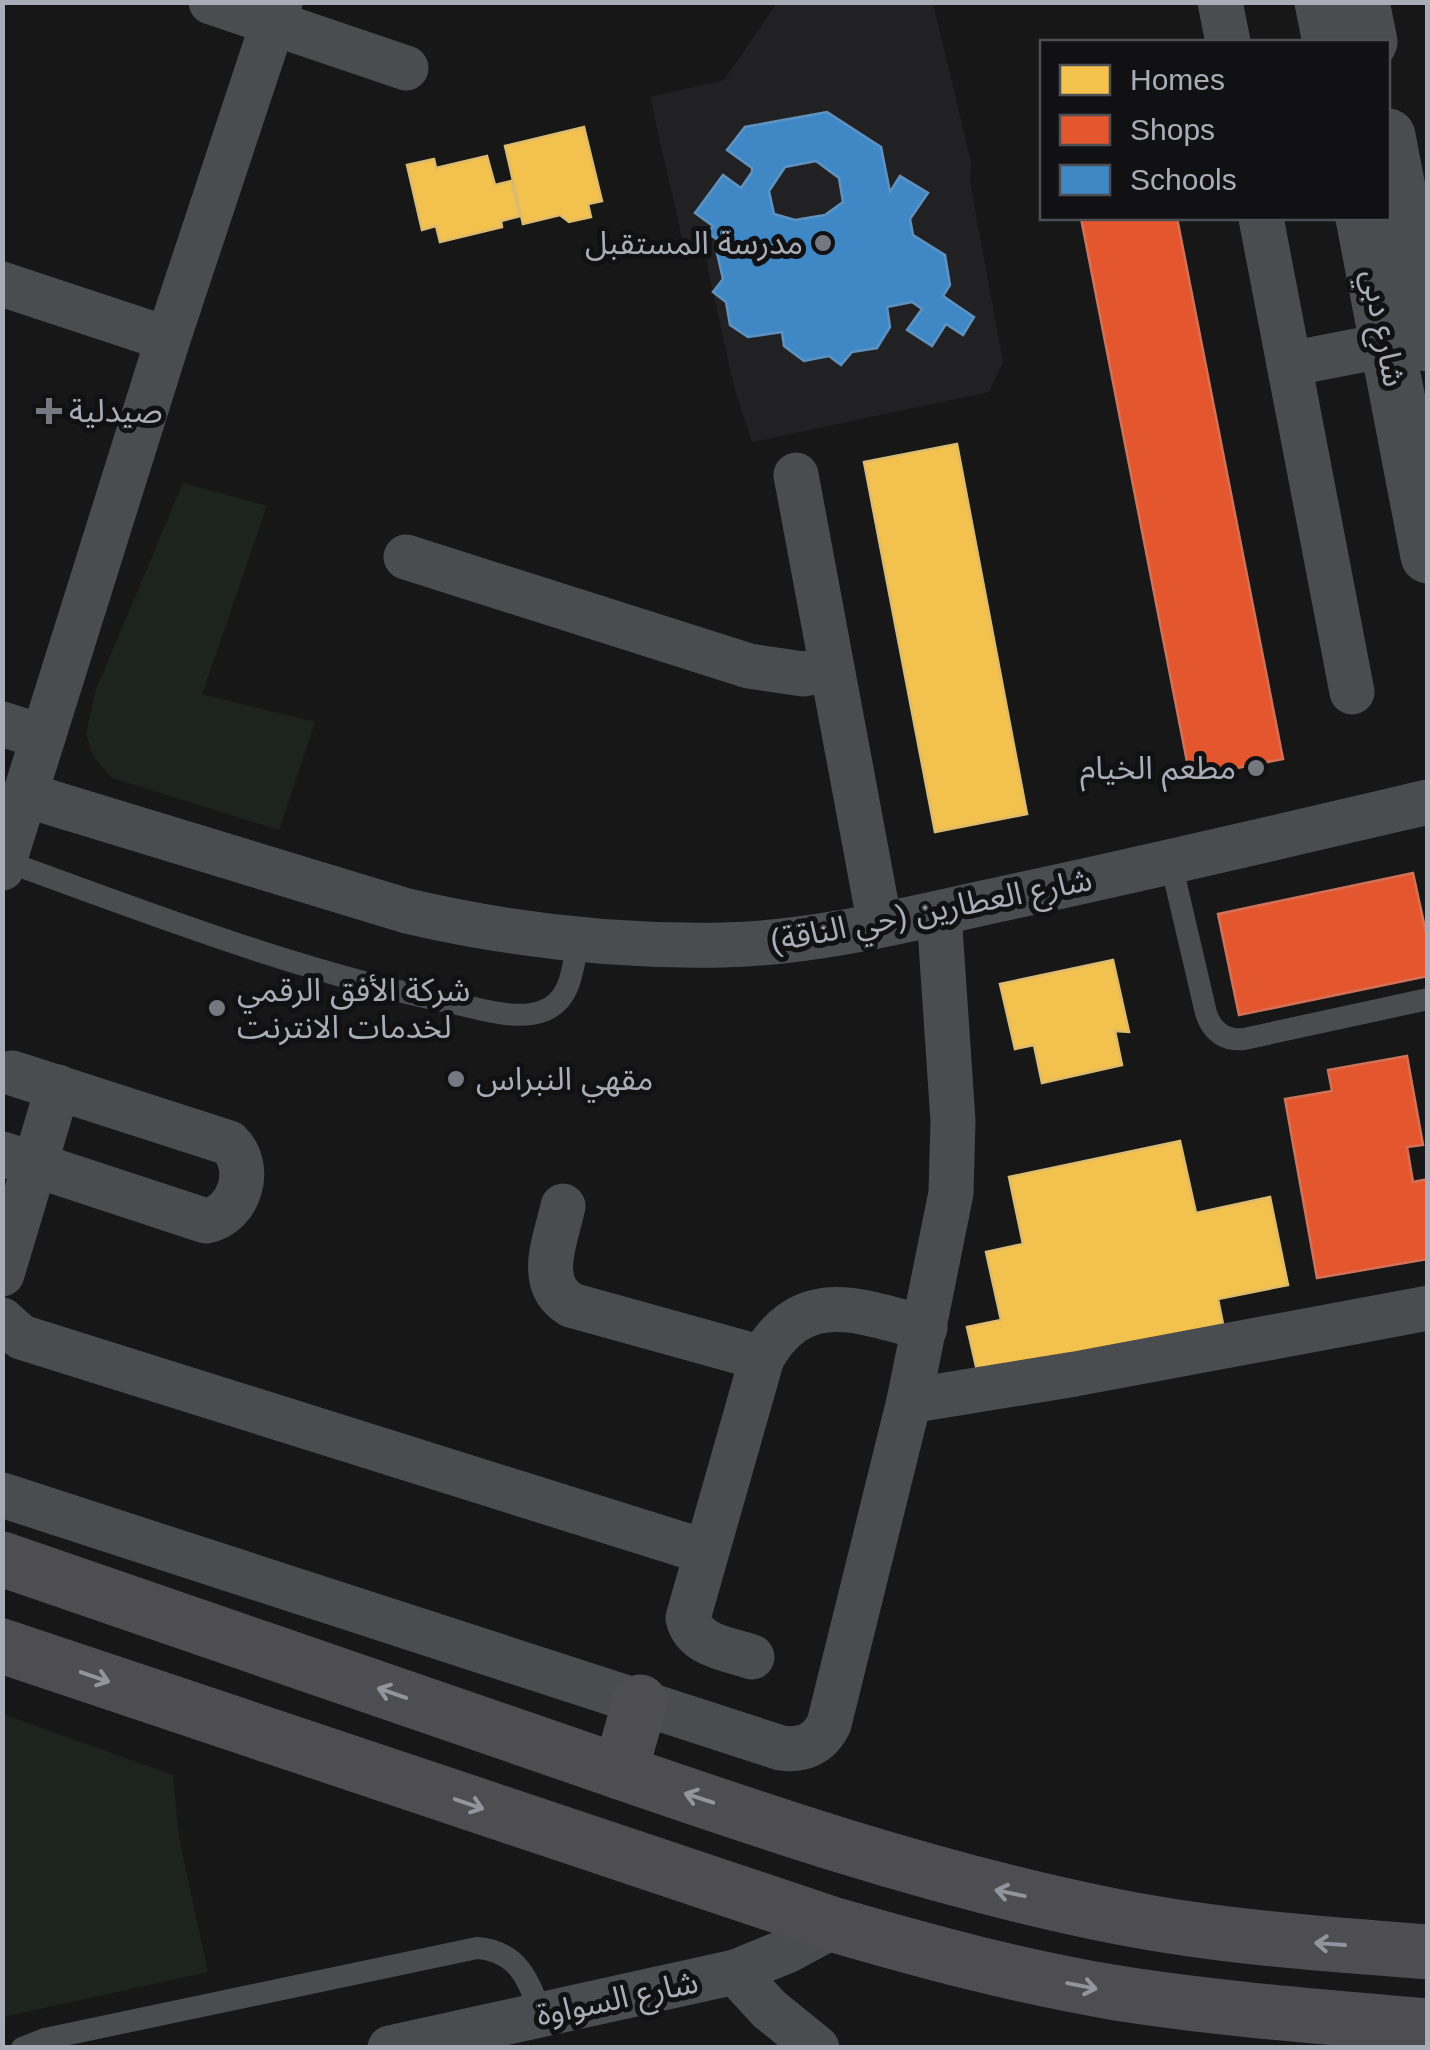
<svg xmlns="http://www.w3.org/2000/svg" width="1430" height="2050" viewBox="0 0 1430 2050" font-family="Helvetica,'Noto Sans Arabic',sans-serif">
	<rect width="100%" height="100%" fill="#171717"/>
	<path fill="#212123" d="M777,3H933L971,162L970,182L1003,362L989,392L752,442L734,387L703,246L684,247L650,97L724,80Z"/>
	<g fill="#1d241e">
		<path d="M183,483L267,506L202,694L315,722L279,830L112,778L93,756L86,734L96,690Z"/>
		<path d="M3,1714L173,1775L179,1838L208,1972L3,2017Z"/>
	</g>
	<g fill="#f2c14e" stroke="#dcbb6e" stroke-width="2.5">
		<path d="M584,127L602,201L588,204L591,217L569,222L560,215L523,224L505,146Z"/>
		<path d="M487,156L495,185L511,181L520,216L501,221L502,227L440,242L436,226L422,230L407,165L434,159L436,168Z"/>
		<path d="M957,444L1027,814L935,832L864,462Z"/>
		<path d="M1113,960L1129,1032L1115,1031L1122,1065L1042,1083L1034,1045L1015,1049L1000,984Z"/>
		<path d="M1180,1141L1196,1213L1270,1197L1288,1285L1218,1299L1223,1324L978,1375L967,1327L1001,1320L986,1252L1023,1244L1009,1177Z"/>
	</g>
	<g fill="#e4572e" stroke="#d27157" stroke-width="2.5">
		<path d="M1081,218H1177L1283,759L1190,777Z"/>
		<path d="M1413,873L1428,942V976L1239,1015L1218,914Z"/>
		<path d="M1407,1056L1423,1145L1407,1147L1413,1182L1428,1179V1259L1317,1278L1285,1099L1332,1091L1328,1070Z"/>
	</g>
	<path fill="#3f88c5" stroke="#5e93c1" stroke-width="2.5" fill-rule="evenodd" d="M827,112L881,147L890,192L900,176L928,193L910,219L913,235L945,255L950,285L943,296L974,317L963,335L946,324L932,346L907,330L922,309L912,302L887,307L890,327L877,348L852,352L841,365L829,356L804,361L784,346L782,332L748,337L730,325L726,302L713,292L723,279L717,253L732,250L708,233L713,226L695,213L723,175L741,188L752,172V168L727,150L745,127ZM816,161L839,178L843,202L825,215L795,220L774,214L769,191L785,167Z"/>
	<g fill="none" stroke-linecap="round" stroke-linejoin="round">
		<g stroke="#4b4c50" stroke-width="22">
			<path d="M5,861C152,914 299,972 453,1003C480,1009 517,1021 543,1011C572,1001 573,966 578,940"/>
			<path d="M1171,863L1206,1013C1212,1032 1225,1041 1244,1039L1428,999"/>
			<path d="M22,2048L45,2039L477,1948C518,1951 529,1980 541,2015"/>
		</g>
		<g stroke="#4b4c50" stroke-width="45">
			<path d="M211,2L406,68"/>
			<path d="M1220,2L1228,42"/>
			<path d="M1261,218L1352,692"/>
			<path d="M2,284L168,339"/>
			<path d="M1289,364L1387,345"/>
			<path d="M796,475L880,925"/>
			<path d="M406,557L749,666L803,674L832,669"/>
			<path d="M2,724L43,737"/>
			<path d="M26,795L407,911C510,935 616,947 723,945C818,943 913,918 1006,898C1147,868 1287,835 1428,802"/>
			<path d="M2,868L168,339L280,2"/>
			<path d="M2,1154L206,1221C240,1215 254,1167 229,1143L12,1073"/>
			<path d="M563,1206C556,1240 535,1283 571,1305L762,1358"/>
			<path d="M2,1274L58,1087"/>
			<path d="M2,1320L21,1337L706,1552"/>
			<path d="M909,1401L1075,1374L1428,1308"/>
			<path d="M2,1495L781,1748C803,1751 819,1744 829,1724L909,1401L951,1193L953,1121L939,913"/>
			<path d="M752,1657C729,1649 694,1646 688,1618L762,1358C803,1286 859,1311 925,1328"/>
			<path d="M735,1972L769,2009L817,2048"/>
			<path d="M390,2048L735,1972L787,1951L835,1925"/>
		</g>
		<g stroke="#4b4c50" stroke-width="55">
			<path d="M1322,2L1330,42"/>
			<path d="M1362,2L1370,42"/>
			<path d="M1388,136L1428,344"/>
			<path d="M1363,218L1428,556"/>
		</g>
		<g stroke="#4e4e52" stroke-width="55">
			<path d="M2,1559C191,1624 380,1689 568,1754C749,1817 931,1880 1119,1917C1221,1937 1324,1944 1428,1952"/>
			<path d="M2,1646L835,1925C928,1952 1021,1977 1117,1993C1219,2009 1324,2017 1428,2026"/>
			<path d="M620,1772L640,1702"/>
		</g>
	</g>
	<defs><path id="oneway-shaft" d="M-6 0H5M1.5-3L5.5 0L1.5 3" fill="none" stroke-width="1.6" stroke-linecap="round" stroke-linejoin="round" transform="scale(2.5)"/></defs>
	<g stroke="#92959e">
		<use href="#oneway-shaft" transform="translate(95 1677) rotate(19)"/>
		<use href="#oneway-shaft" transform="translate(392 1693) rotate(-161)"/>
		<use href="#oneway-shaft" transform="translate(699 1798) rotate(-162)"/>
		<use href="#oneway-shaft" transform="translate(469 1804) rotate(19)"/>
		<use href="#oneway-shaft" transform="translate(1010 1893) rotate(-168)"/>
		<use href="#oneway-shaft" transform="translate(1330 1944) rotate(-176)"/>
		<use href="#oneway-shaft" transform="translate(1082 1986) rotate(11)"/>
	</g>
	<g fill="#757880" stroke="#111113" stroke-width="4">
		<circle cx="823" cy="243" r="10"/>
		<path d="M44 396h10v10h10v10h-10v10h-10v-10h-10v-10h10z"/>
		<circle cx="1256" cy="768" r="10"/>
		<circle cx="217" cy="1008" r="10"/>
		<circle cx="456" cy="1079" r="10"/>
	</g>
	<g text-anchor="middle" stroke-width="10" stroke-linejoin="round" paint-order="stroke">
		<g font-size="32" fill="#a8adb8" stroke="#111113" text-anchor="start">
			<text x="803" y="254" text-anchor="end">مدرسة المستقبل</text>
			<text x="69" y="422">صيدلية</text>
			<text x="1236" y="779" text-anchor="end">مطعم الخيام</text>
			<text x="237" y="1001">شركة الأفق الرقمي<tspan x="237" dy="37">لخدمات الانترنت</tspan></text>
			<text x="476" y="1090">مقهي النبراس</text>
		</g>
		<g font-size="32" fill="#a8adb8" stroke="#111113">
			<text transform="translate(1384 328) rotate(79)" y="11">شارع دبي</text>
			<text transform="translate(931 910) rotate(-11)" y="11">شارع العطارين (حي الناقة)</text>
			<text transform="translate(617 1998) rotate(-12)" y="11">شارع السواوة</text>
		</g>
	</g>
	<rect width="1430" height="2050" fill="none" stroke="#a8adb8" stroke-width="10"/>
	<rect x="1040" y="40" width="350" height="180" fill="#111113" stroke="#4d4f55" stroke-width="2.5"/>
	<rect x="1060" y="65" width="50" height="30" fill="#f2c14e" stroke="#4d4f55" stroke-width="2.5"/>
	<text x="1130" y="90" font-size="30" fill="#a8adb8">Homes</text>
	<rect x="1060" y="115" width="50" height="30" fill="#e4572e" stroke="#4d4f55" stroke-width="2.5"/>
	<text x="1130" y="140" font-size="30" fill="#a8adb8">Shops</text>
	<rect x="1060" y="165" width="50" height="30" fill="#3f88c5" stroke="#4d4f55" stroke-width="2.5"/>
	<text x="1130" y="190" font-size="30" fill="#a8adb8">Schools</text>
</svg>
